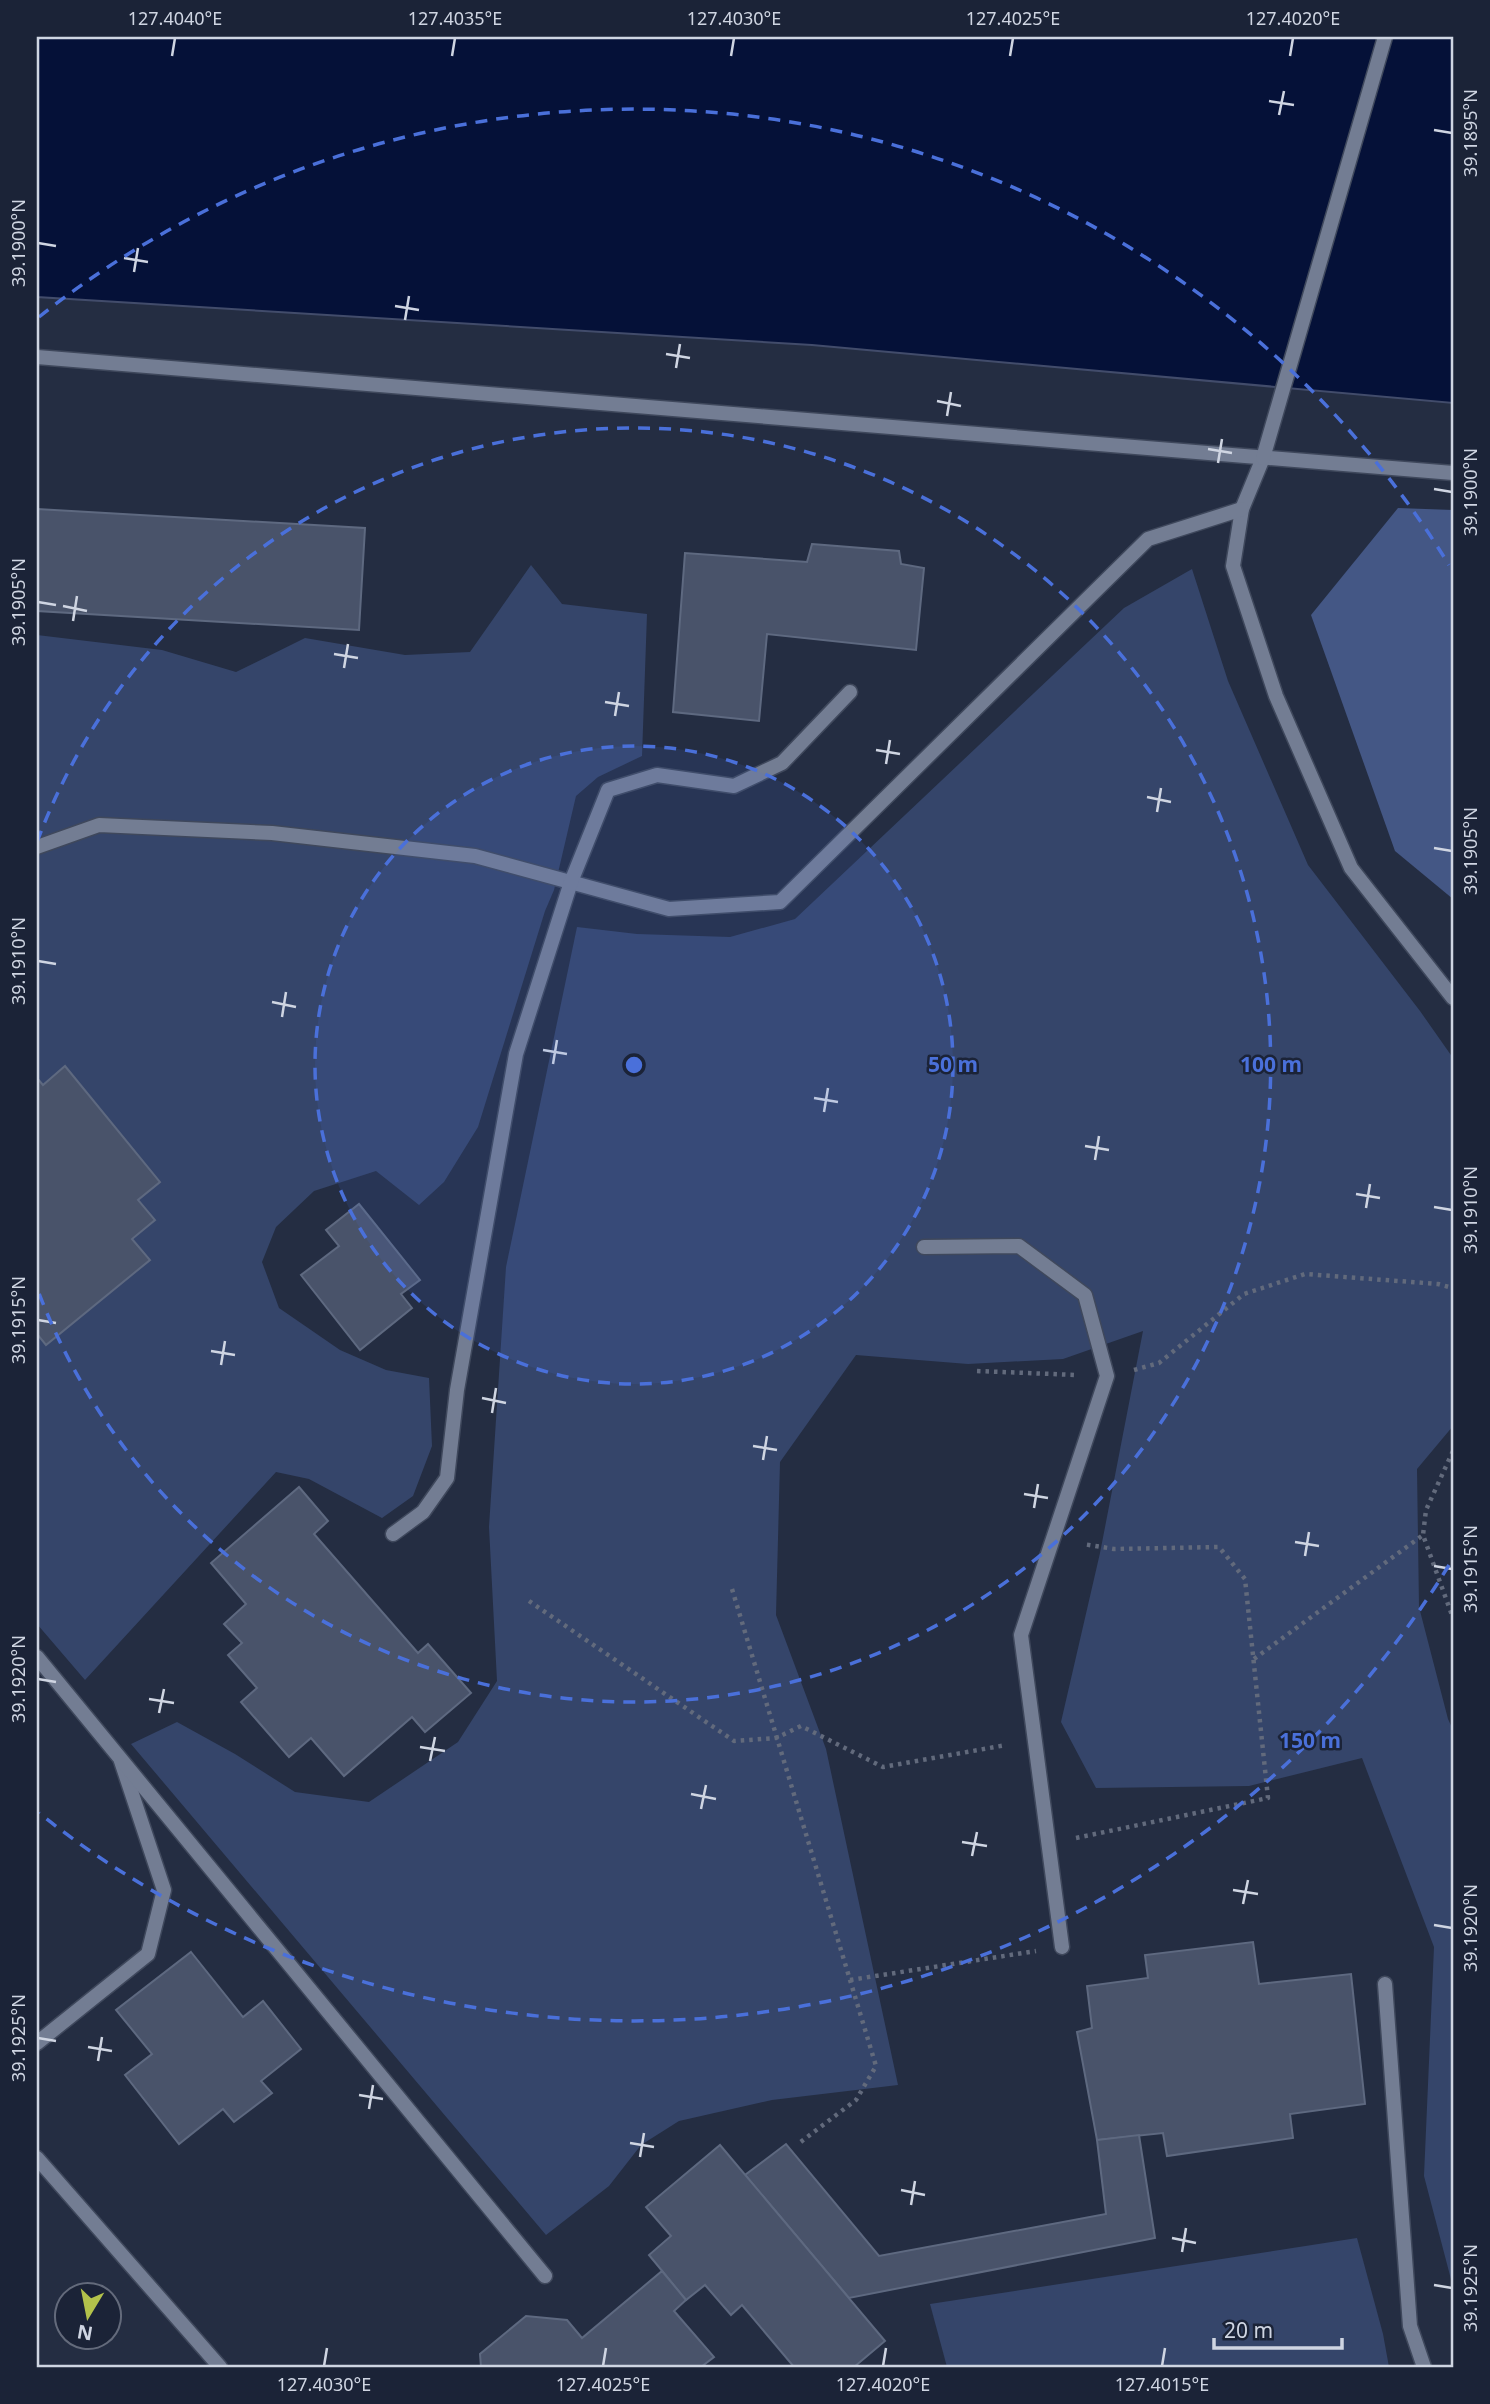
<svg xmlns="http://www.w3.org/2000/svg" width="1490" height="2404" viewBox="0 0 1490 2404" font-family="'Noto Sans',sans-serif">
	<rect width="100%" height="100%" fill="#242d42"/>
	<g fill="#35456a">
		<path d="M531,565L562,604L647,614L642,756L598,777L576,796L554,890L545,911L478,1127L444,1182L419,1205L376,1171L314,1191L276,1227L262,1262L279,1308L340,1350L386,1370L429,1378L432,1446L413,1496L382,1518L309,1479L276,1472L85,1680L37,1624V635L162,650L236,672L305,638L405,655L470,652Z"/>
		<path d="M1192,569L1228,681L1308,865L1420,1011L1453,1058V1426L1417,1469L1419,1607L1448,1719L1453,1730V2287L1424,2176L1434,1947L1362,1758L1249,1786L1096,1788L1061,1722L1100,1553L1143,1331L1063,1359L968,1364L856,1355L780,1462L776,1615L826,1749L898,2085L772,2100L679,2121L641,2145L609,2186L546,2235L131,1744L177,1722L235,1754L295,1792L369,1802L458,1742L497,1681L489,1527L506,1267L577,927L637,934L730,937L795,919L1124,608Z"/>
		<path d="M1357,2238L1383,2334L1389,2367H947L930,2304Z"/>
	</g>
	<path fill="#445785" d="M1398,508L1453,510V899L1395,851L1311,615Z"/>
	<path fill="#051138" stroke="#424c6b" stroke-width="2" d="M37,37H1453V403L812,345L37,297Z"/>
	<g fill="#49536a" stroke="#5e6980" stroke-width="2">
		<path d="M37,509L365,528L359,630L37,611Z"/>
		<path d="M812,544L899,551L901,564L924,568L916,650L767,634L759,721L673,712L685,553L807,562Z"/>
		<path d="M65,1066L160,1182L138,1200L155,1220L132,1239L150,1260L46,1345L37,1334V1078L43,1085Z"/>
		<path d="M359,1204L420,1280L401,1294L412,1308L360,1350L301,1275L339,1246L326,1230Z"/>
		<path d="M299,1487L328,1521L314,1534L418,1653L428,1644L471,1693L425,1732L412,1717L344,1776L311,1738L289,1757L241,1702L257,1688L228,1655L242,1643L224,1624L246,1604L211,1563Z"/>
		<path d="M1253,1942L1259,1984L1351,1974L1365,2104L1290,2114L1293,2138L1167,2156L1163,2133L1097,2140L1077,2032L1092,2028L1087,1986L1148,1978L1145,1955Z"/>
		<path d="M191,1952L243,2017L263,2001L301,2049L261,2081L272,2093L234,2122L223,2109L179,2144L125,2075L152,2054L116,2010Z"/>
		<path d="M1139,2135L1155,2238L849,2298L745,2175L786,2144L879,2256L1106,2214L1097,2140Z"/>
		<path d="M720,2145L885,2341L854,2367H794L742,2305L731,2315L705,2285L686,2300L649,2255L671,2236L646,2207Z"/>
		<path d="M662,2271L686,2300L674,2311L714,2357L701,2367H481L480,2354L526,2316L567,2320L582,2338Z"/>
	</g>
	<g fill="none" stroke-linecap="round" stroke-linejoin="round">
		<g stroke="#3f485c" stroke-width="17">
			<g id="service">
				<path d="M924,1247L1019,1246L1085,1295L1107,1376L1021,1635L1062,1947"/>
				<path d="M37,2043L148,1954L164,1890L121,1761"/>
				<path d="M37,2158L220,2367"/>
			</g>
		</g>
		<g stroke="#3f485c" stroke-width="17">
			<g id="minor">
				<path d="M1263,458L1242,509L1233,566L1276,696L1351,868L1453,998"/>
				<path d="M37,847L99,825L272,833L475,856L669,909L780,902L1148,539L1242,509"/>
				<path d="M393,1534L423,1512L447,1478L457,1390L516,1054L571,882L608,790L657,775L734,786L782,763L850,692"/>
				<path d="M37,1657L545,2276"/>
				<path d="M1385,1984L1410,2326L1424,2367"/>
			</g>
		</g>
		<g stroke="#3f485c" stroke-width="17">
			<g id="tertiary">
				<path d="M37,357L1453,473"/>
				<path d="M1263,458L1385,37"/>
			</g>
		</g>
		<g stroke="#626a7c" stroke-width="4.5" stroke-dasharray="3.5 5" stroke-linecap="butt">
			<path d="M1134,1370L1159,1363L1244,1294L1305,1274L1438,1284L1453,1288"/>
			<path d="M977,1371L1077,1375"/>
			<path d="M1453,1451L1426,1510L1423,1535L1453,1618"/>
			<path d="M732,1589L876,2066L856,2100L798,2144"/>
			<path d="M529,1601L734,1741L776,1738L801,1726L883,1767L1006,1745"/>
			<path d="M1254,1659L1423,1535"/>
			<path d="M1076,1838L1268,1798L1245,1579L1219,1547L1114,1549L1083,1544"/>
			<path d="M850,1980L1036,1951"/>
		</g>
		<use href="#service" stroke="#737d93" stroke-width="14"/>
		<use href="#minor" stroke="#737d93" stroke-width="14"/>
		<use href="#tertiary" stroke="#737d93" stroke-width="14"/>
	</g>
	<path fill="none" stroke="#cfd5e2" stroke-width="2.5" d="M172,56L175,38M452,56L455,38M731,56L734,38M1010,56L1013,38M1290,56L1293,38M1269,101L1294,105M1279,115L1284,91M1434,130L1452,133M38,243L56,246M124,258L148,262M134,272L138,248M395,306L419,310M405,320L409,296M666,354L690,358M676,368L680,344M937,401L961,406M947,416L951,392M1208,449L1232,453M1218,463L1222,439M1434,489L1452,492M38,602L56,605M63,606L87,611M73,621L77,596M334,654L358,658M344,668L348,644M605,702L629,706M615,716L619,692M876,750L900,754M886,764L890,740M1147,797L1171,802M1157,812L1161,788M1434,848L1452,851M38,961L56,964M272,1002L296,1007M282,1017L286,992M543,1050L567,1054M553,1064L557,1040M814,1098L838,1102M824,1112L828,1088M1085,1146L1109,1150M1095,1160L1099,1136M1356,1194L1380,1198M1434,1207L1452,1210M1366,1208L1370,1184M38,1320L56,1323M211,1351L235,1355M221,1365L225,1341M482,1398L506,1403M492,1413L496,1388M753,1446L777,1450M763,1460L767,1436M1024,1494L1048,1498M1034,1508L1038,1484M1295,1542L1319,1546M1305,1556L1309,1532M1434,1566L1452,1569M38,1679L56,1682M149,1699L174,1703M159,1713L164,1689M420,1747L445,1751M430,1761L435,1737M691,1794L716,1799M701,1809L706,1785M962,1842L987,1846M972,1856L977,1832M1233,1890L1258,1894M1243,1904L1248,1880M1434,1925L1452,1928M38,2038L56,2041M88,2047L112,2051M98,2061L102,2037M359,2095L383,2099M369,2109L373,2085M630,2143L654,2147M640,2157L644,2133M901,2190L925,2195M911,2205L915,2181M1172,2238L1196,2243M1182,2252L1186,2228M1434,2285L1452,2288M324,2366L327,2348M603,2366L606,2348M883,2366L886,2348M1162,2366L1165,2348"/>
	<circle cx="634" cy="1065" r="319" fill="#4a70da" fill-opacity=".12"/>
	<g fill="none" stroke="#4a70da" stroke-width="3.5" stroke-dasharray="12 9">
		<circle cx="634" cy="1065" r="319"/>
		<path d="M37 842A637 637 0 1 1 37 1288"/>
		<path d="M1449 1565A956 956 0 0 1 39 1813M39 317A956 956 0 0 1 1449 565"/>
	</g>
	<circle cx="634" cy="1065" r="10" fill="#4a70da" stroke="#1b2337" stroke-width="3.5"/>
	<g font-size="21" text-anchor="middle" font-weight="bold" fill="#4a70da" stroke="#1b2337" stroke-width="5" stroke-linejoin="round" paint-order="stroke">
		<text x="953" y="1072">50 m</text>
		<text x="1271" y="1072">100 m</text>
		<text x="1310" y="1748">150 m</text>
	</g>
	<rect width="1490" height="2404" fill="none" stroke="#1b2337" stroke-width="77"/>
	<g transform="translate(88 2316) rotate(190)"><circle r="33" fill="#1b2337" stroke="#636a7b" stroke-width="2"/>
	<path d="M0-5L12 26L0 18L-12 26Z" fill="#b3c24b"/>
	<text y="-10" font-size="19" font-weight="bold" text-anchor="middle" fill="#cfd5e2">N</text>
	</g>
	<path d="M1214 2338v10h128v-10" fill="none" stroke="#cfd5e2" stroke-width="3.5"/>
	<text x="1224" y="2338" font-size="21" fill="#cfd5e2" stroke="#1b2337" stroke-width="5" paint-order="stroke">20 m</text>
	<rect x="38" y="38" width="1414" height="2328" fill="none" stroke="#cfd5e2" stroke-width="2.5"/>
	<g font-size="18" text-anchor="middle" fill="#cfd5e2">
		<text x="175" y="25">127.4040°E</text>
		<text x="455" y="25">127.4035°E</text>
		<text x="734" y="25">127.4030°E</text>
		<text x="1013" y="25">127.4025°E</text>
		<text x="1293" y="25">127.4020°E</text>
		<text transform="translate(1471 133) rotate(-90)" y="6">39.1895°N</text>
		<text transform="translate(19 243) rotate(-90)" y="6">39.1900°N</text>
		<text transform="translate(1471 492) rotate(-90)" y="6">39.1900°N</text>
		<text transform="translate(19 602) rotate(-90)" y="6">39.1905°N</text>
		<text transform="translate(1471 851) rotate(-90)" y="6">39.1905°N</text>
		<text transform="translate(19 961) rotate(-90)" y="6">39.1910°N</text>
		<text transform="translate(1471 1210) rotate(-90)" y="6">39.1910°N</text>
		<text transform="translate(19 1320) rotate(-90)" y="6">39.1915°N</text>
		<text transform="translate(1471 1569) rotate(-90)" y="6">39.1915°N</text>
		<text transform="translate(19 1679) rotate(-90)" y="6">39.1920°N</text>
		<text transform="translate(1471 1928) rotate(-90)" y="6">39.1920°N</text>
		<text transform="translate(19 2038) rotate(-90)" y="6">39.1925°N</text>
		<text transform="translate(1471 2288) rotate(-90)" y="6">39.1925°N</text>
		<text x="324" y="2391">127.4030°E</text>
		<text x="603" y="2391">127.4025°E</text>
		<text x="883" y="2391">127.4020°E</text>
		<text x="1162" y="2391">127.4015°E</text>
	</g>
</svg>
